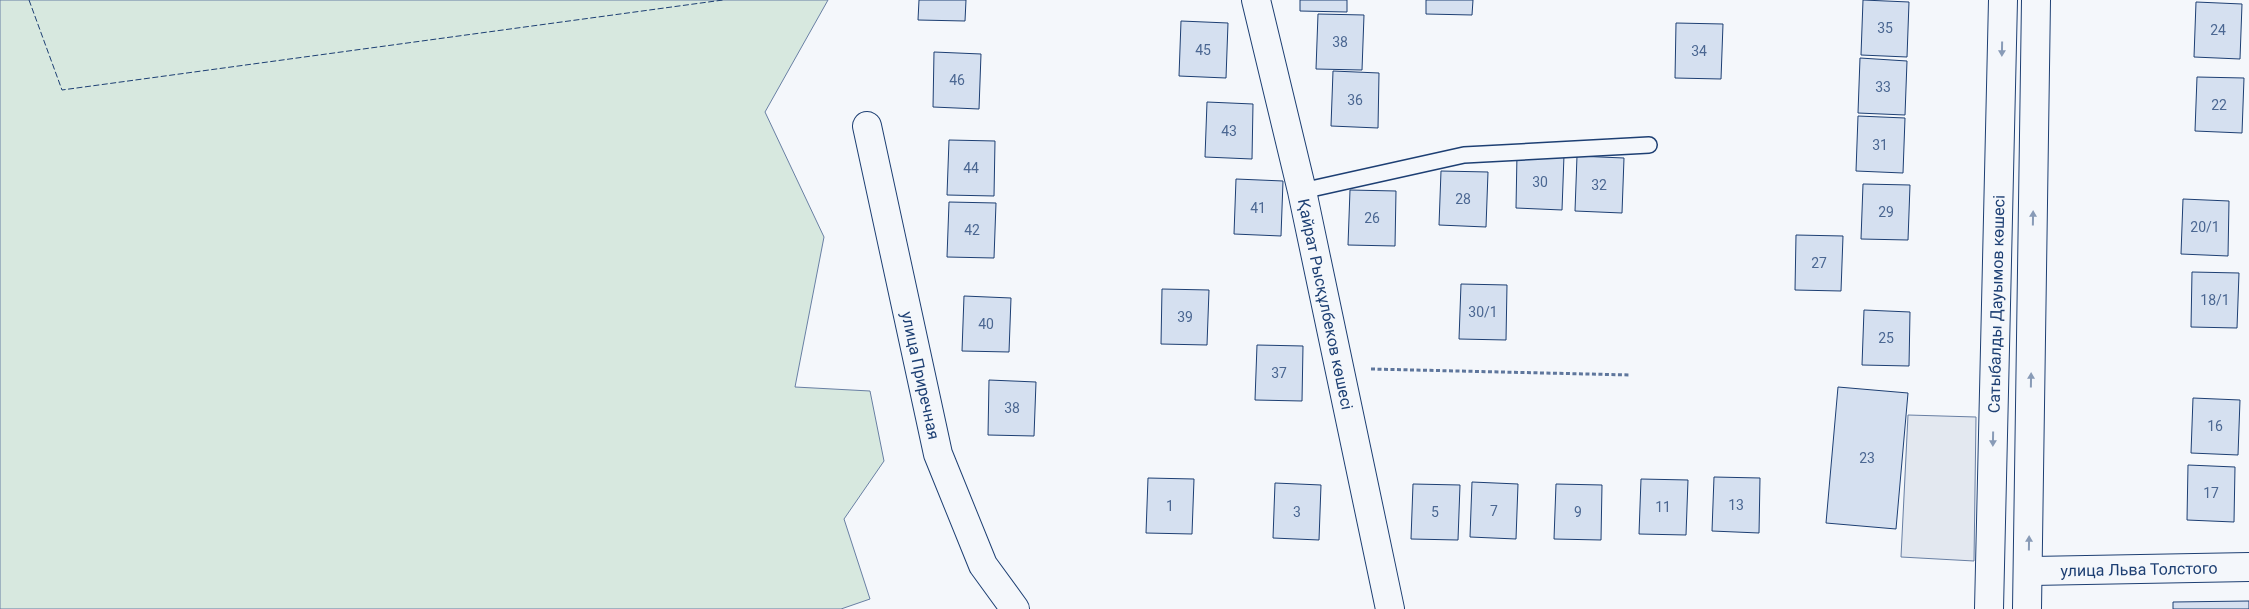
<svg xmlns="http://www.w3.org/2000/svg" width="2249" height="609" viewBox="0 0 2249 609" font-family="Roboto,sans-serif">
	<rect width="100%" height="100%" fill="#f4f7fb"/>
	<path fill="#d7e8df" stroke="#687fa3" d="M0,0H828L765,112L824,237L795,387L870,391L884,461L844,519L870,599L841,609H0Z"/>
	<path fill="#e3e8f0" stroke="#687fa3" d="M1908,415L1976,417L1974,561L1901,557Z"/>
	<g fill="#d5e0f0" stroke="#1d3f73">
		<path d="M919,0H966L965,21L918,20Z"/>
		<path d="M1300,0H1347V12L1300,11Z"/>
		<path d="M1426,0H1473L1472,15L1426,14Z"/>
		<path d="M1863,0L1909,2L1907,57L1861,55Z"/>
		<path d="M2196,2L2242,4L2240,59L2194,57Z"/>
		<path d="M1318,14L1364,15L1362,70L1316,69Z"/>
		<path d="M1181,21L1228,23L1226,78L1179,76Z"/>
		<path d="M1676,23L1723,24L1721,79L1675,78Z"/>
		<path d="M934,52L981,54L979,109L933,107Z"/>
		<path d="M1860,58L1907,61L1905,115L1858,113Z"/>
		<path d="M1333,71L1379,73L1378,128L1331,126Z"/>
		<path d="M2197,77L2244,78L2242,133L2195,131Z"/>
		<path d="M1207,102L1253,104L1252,159L1205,157Z"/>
		<path d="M1858,116L1905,118L1903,173L1856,171Z"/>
		<path d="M949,140L995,141L994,196L947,195Z"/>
		<path d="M1517,154L1564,155L1562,210L1516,208Z"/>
		<path d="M1577,156L1624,158L1622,213L1575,211Z"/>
		<path d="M1441,171L1488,172L1486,227L1439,225Z"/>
		<path d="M1236,179L1283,181L1281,236L1234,234Z"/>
		<path d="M1863,184L1910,185L1908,240L1861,239Z"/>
		<path d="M1350,190L1396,191L1395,246L1348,245Z"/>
		<path d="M2183,199L2229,201L2228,256L2181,254Z"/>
		<path d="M949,202L996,203L994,258L947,257Z"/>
		<path d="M1796,235L1843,236L1841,291L1795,290Z"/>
		<path d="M2192,272L2239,273L2237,328L2191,327Z"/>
		<path d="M1461,284L1507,285L1506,340L1459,339Z"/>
		<path d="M1162,289L1209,290L1207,345L1161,344Z"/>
		<path d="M964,296L1011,298L1009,352L962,351Z"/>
		<path d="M1864,310L1910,312L1909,366L1862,365Z"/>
		<path d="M1257,345L1303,346L1302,401L1255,400Z"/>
		<path d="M989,380L1036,382L1034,436L988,435Z"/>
		<path d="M1838,387L1908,393L1896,529L1826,523Z"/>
		<path d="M2193,398L2240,400L2238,455L2191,453Z"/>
		<path d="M2188,465L2235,467L2234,522L2187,520Z"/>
		<path d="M1714,477L1760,478L1759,533L1712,531Z"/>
		<path d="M1148,478L1194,479L1192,534L1146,533Z"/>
		<path d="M1641,479L1688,480L1686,535L1639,534Z"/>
		<path d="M1472,482L1518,484L1516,539L1470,537Z"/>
		<path d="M1275,483L1321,485L1319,540L1273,538Z"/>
		<path d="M1413,484L1460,485L1458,540L1411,539Z"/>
		<path d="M1556,484L1602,485L1601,540L1554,539Z"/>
		<path d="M2249,601V609H2173V602Z"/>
	</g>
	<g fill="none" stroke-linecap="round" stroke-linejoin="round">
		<g stroke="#1d3f73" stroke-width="18">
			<path id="service" d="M1302,191L1464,155L1649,145"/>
		</g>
		<g stroke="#1d3f73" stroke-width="30">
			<g id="minor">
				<path id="s1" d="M1256,0L1302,191L1390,609"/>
				<path id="s2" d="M867,126L938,454L983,565L1015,609"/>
				<path id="s3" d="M2029,571L2249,567"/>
			</g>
		</g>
		<g stroke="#1d3f73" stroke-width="30">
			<g id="primary">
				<path id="s4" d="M1989,609L2003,0"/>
				<path d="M2027,609L2036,0"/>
			</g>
		</g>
		<path stroke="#5e769c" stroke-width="3" stroke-dasharray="4 2.5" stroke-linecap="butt" d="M1371,369L1630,375"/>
		<use href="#service" stroke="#f4f7fb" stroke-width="15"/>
		<use href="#minor" stroke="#f4f7fb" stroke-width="28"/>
		<use href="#primary" stroke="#f4f7fb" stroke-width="28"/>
		<path stroke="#1d3f73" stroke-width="1" stroke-dasharray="6 2.5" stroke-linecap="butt" d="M29,0L62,90L723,0"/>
	</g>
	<defs><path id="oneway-solid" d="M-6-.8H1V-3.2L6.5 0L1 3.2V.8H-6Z" transform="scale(1.25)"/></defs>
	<g fill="#889bb7">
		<use href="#oneway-solid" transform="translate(2002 49) rotate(91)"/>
		<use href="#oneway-solid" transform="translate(2033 218) rotate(-89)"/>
		<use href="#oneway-solid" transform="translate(2031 380) rotate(-89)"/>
		<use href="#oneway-solid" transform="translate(1993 439) rotate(91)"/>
		<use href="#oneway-solid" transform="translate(2029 543) rotate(-89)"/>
	</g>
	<g text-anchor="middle" stroke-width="4" stroke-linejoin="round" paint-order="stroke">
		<g font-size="14" fill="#4b6792">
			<text x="1885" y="33">35</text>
			<text x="2218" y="35">24</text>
			<text x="1340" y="47">38</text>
			<text x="1203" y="55">45</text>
			<text x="1699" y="56">34</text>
			<text x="957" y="85">46</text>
			<text x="1883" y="92">33</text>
			<text x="1355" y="105">36</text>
			<text x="2219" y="110">22</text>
			<text x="1229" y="136">43</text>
			<text x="1880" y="150">31</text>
			<text x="971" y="173">44</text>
			<text x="1540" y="187">30</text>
			<text x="1599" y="190">32</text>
			<text x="1463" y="204">28</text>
			<text x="1258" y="213">41</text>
			<text x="1886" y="217">29</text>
			<text x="1372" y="223">26</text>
			<text x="2205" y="232">20/1</text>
			<text x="972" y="235">42</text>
			<text x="1819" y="268">27</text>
			<text x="2215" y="305">18/1</text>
			<text x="1483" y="317">30/1</text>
			<text x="1185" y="322">39</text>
			<text x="986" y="329">40</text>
			<text x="1886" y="343">25</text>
			<text x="1279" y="378">37</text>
			<text x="1012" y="413">38</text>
			<text x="2215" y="431">16</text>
			<text x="1867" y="463">23</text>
			<text x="2211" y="498">17</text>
			<text x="1736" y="510">13</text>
			<text x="1170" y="511">1</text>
			<text x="1663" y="512">11</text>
			<text x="1494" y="516">7</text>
			<text x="1297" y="517">3</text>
			<text x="1435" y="517">5</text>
			<text x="1578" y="517">9</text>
		</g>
		<g font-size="16" fill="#1d3f73" stroke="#f4f7fb">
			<text dy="6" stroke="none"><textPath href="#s1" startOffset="312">Қайрат Рысқұлбеков көшесі</textPath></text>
			<text dy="6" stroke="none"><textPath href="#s4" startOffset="305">Сатыбалды Дауымов көшесі</textPath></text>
			<text dy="6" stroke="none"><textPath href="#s2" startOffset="255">улица Приречная</textPath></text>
			<text dy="6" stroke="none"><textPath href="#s3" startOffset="110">улица Льва Толстого</textPath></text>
		</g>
	</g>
</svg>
